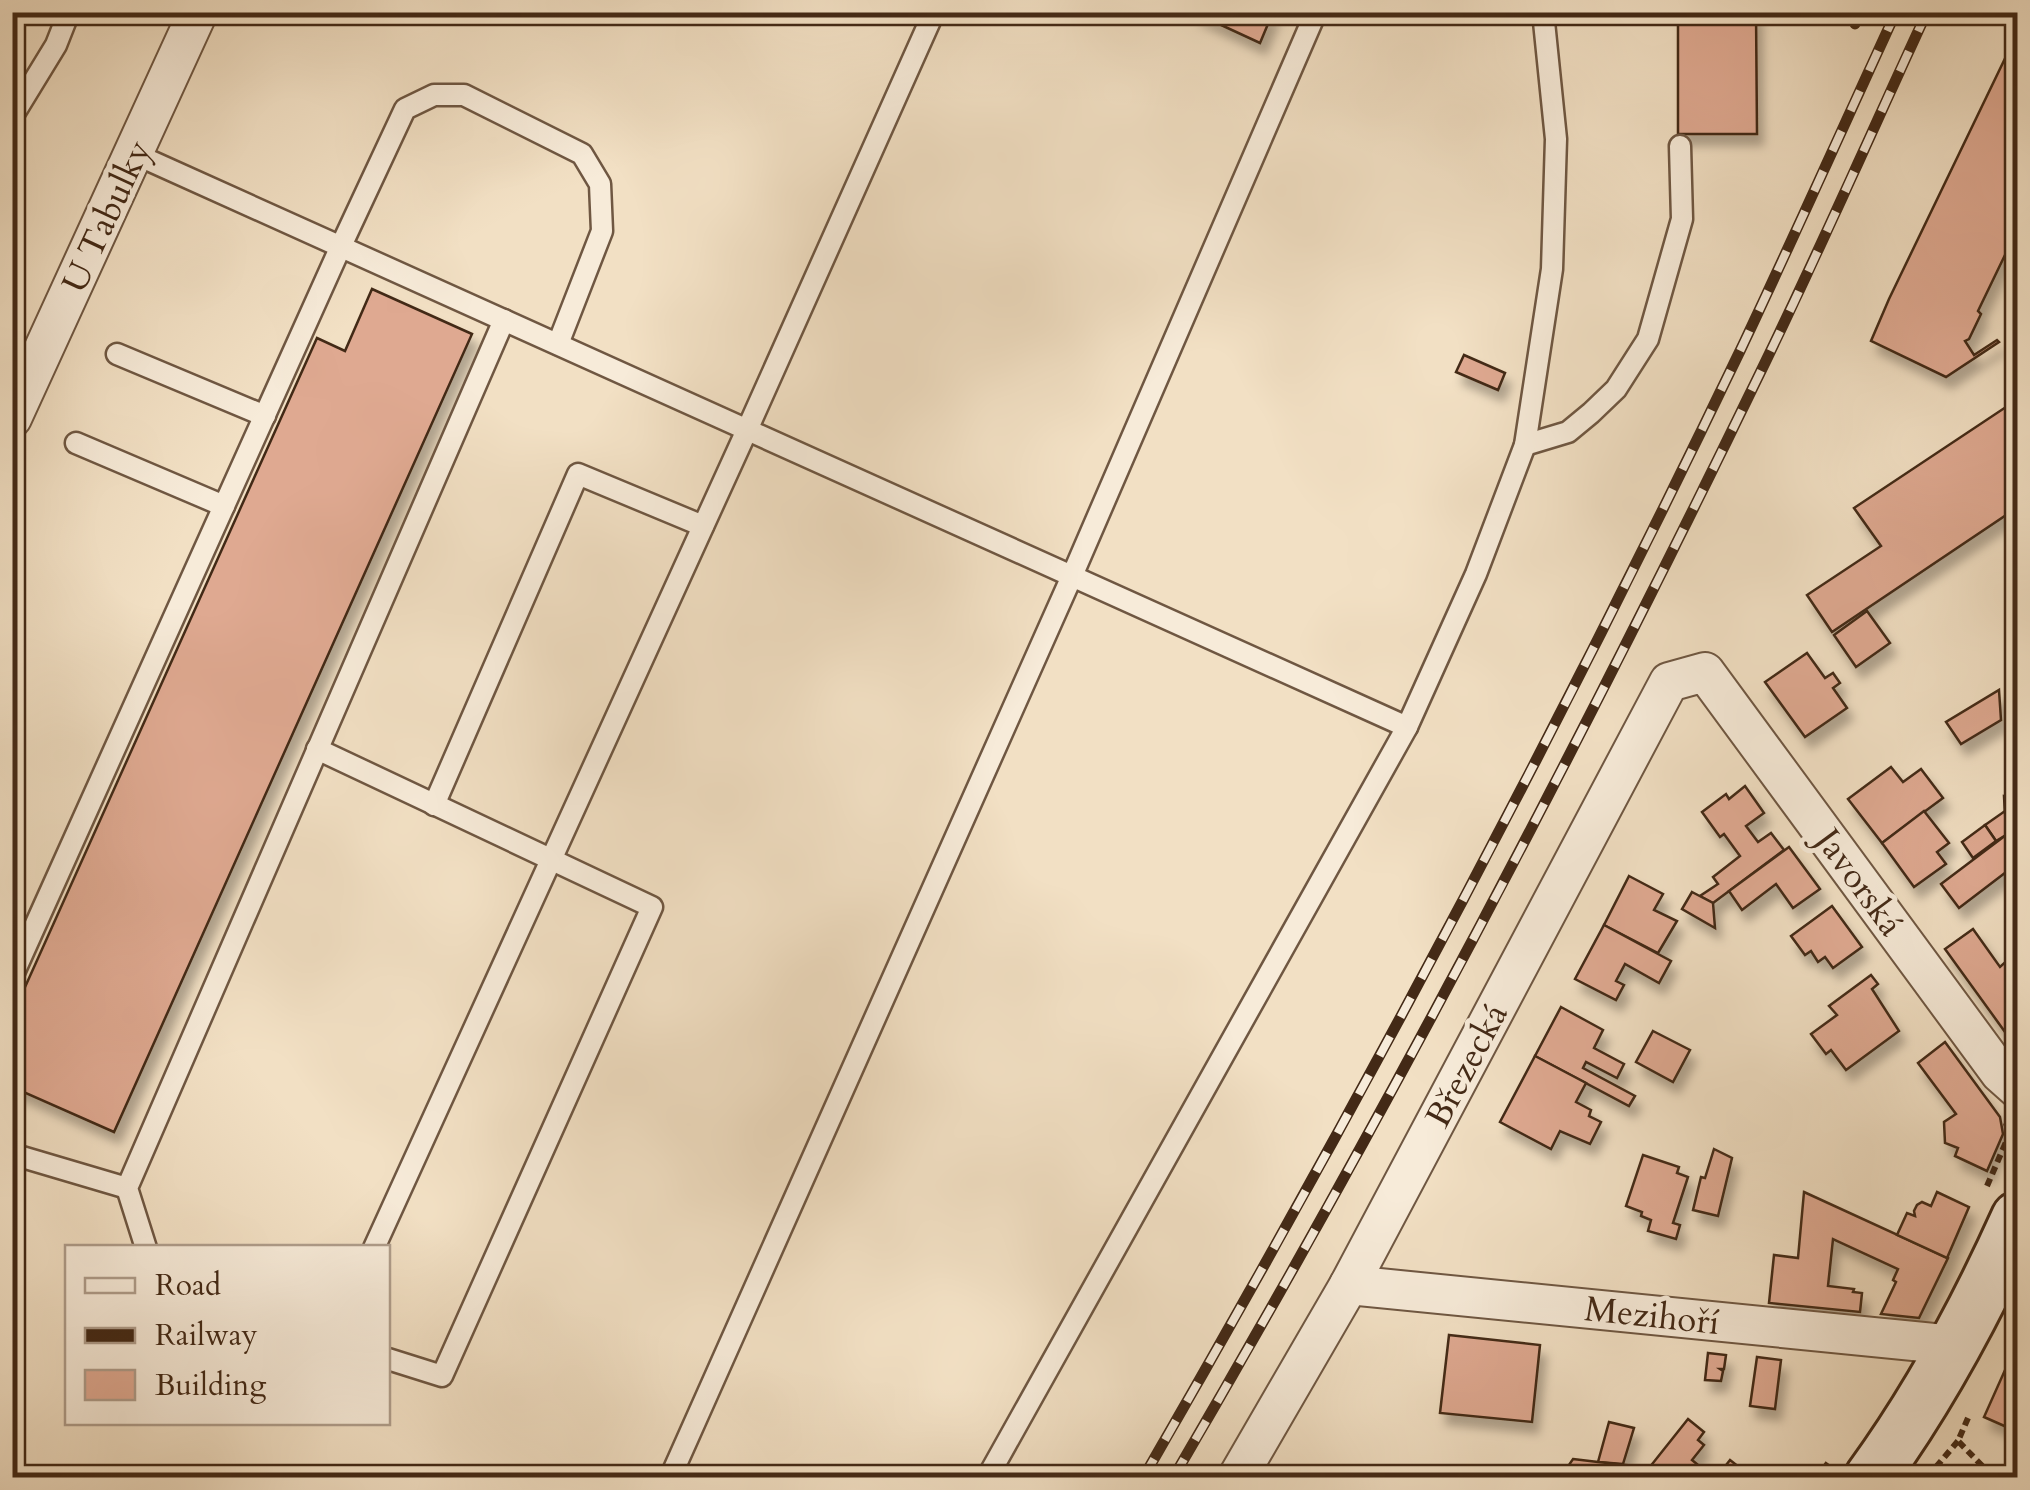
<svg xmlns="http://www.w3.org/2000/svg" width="2030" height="1490" viewBox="0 0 2030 1490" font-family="Cardo,serif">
	<defs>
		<filter id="shadow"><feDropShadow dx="6" dy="11" stdDeviation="5" flood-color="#0004"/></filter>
	</defs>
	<rect width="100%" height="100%" fill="#f2e0c4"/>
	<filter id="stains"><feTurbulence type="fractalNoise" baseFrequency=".002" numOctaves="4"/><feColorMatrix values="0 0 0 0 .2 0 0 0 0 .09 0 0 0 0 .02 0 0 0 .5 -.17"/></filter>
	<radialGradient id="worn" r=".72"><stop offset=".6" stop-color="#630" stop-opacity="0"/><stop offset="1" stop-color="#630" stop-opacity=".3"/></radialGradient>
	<g fill="#dfa991" stroke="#432916" stroke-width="2.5" filter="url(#shadow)">
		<path d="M1193,12H1273L1260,43Z"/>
		<path d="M1678,12H1756L1757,134H1678Z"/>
		<path d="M2012,44L2018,47V228L1978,311L1981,314L1969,339L1965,341L1974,355L1997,340L1999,342L1946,377L1871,341L1889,299Z"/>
		<path d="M372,289L472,334L114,1132L12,1087V1016L317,338L345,351Z"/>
		<path d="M1464,355L1505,373L1498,390L1456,372Z"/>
		<path d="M2018,399V507L1832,632L1807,595L1881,546L1854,508Z"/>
		<path d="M1867,611L1890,643L1856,667L1834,635Z"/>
		<path d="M1807,653L1825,678L1833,673L1840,683L1833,688L1847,708L1805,737L1765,682Z"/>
		<path d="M1999,690L2001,720L1961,744L1946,722Z"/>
		<path d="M1891,767L1903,782L1921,769L1943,798L1882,843L1848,799Z"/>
		<path d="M1745,786L1764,813L1746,826L1758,842L1771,833L1784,850L1713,903L1700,896L1718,884L1713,877L1740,856L1724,834L1720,837L1702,812L1726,794L1729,799Z"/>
		<path d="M2004,796L2018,798V840L2006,835Z"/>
		<path d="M1924,811L1949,843L1937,852L1946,864L1914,887L1882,843Z"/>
		<path d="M2005,811L2006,835L1996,841L1985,825Z"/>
		<path d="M1985,825L1996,841L1973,858L1962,842Z"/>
		<path d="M2006,835L2018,840L2014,866L1959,908L1941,884Z"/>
		<path d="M1789,847L1820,889L1793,908L1776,884L1742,910L1729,891Z"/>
		<path d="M1629,876L1663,894L1654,910L1677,921L1658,953L1604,925Z"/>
		<path d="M1692,892L1713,903L1715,928L1682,909Z"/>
		<path d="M1832,906L1862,947L1833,968L1825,957L1818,962L1811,951L1805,955L1791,936Z"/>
		<path d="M1604,925L1671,961L1659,983L1625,964L1616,981L1624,985L1616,1000L1575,979Z"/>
		<path d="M1973,929L2000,967L2011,957L2018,965V1042L2013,1043L1945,949Z"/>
		<path d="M1871,975L1878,984L1872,989L1899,1031L1846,1070L1831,1050L1826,1054L1811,1034L1837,1015L1829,1006Z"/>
		<path d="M1561,1007L1603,1030L1594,1048L1624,1064L1617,1078L1586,1062L1583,1068L1635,1096L1629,1106L1535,1056Z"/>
		<path d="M1653,1031L1690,1050L1673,1082L1636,1062Z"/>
		<path d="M1945,1042L2000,1117L2003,1134L1987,1171L1955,1156L1958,1148L1945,1143L1944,1122L1956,1114L1918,1063Z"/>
		<path d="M1535,1056L1586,1083L1576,1102L1591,1110L1589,1116L1601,1122L1590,1144L1560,1131L1551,1149L1500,1122Z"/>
		<path d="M1714,1149L1732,1158L1718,1216L1693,1210L1701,1177L1705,1178Z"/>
		<path d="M1643,1155L1679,1167L1677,1173L1688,1177L1673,1223L1680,1225L1676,1239L1648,1231L1651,1220L1641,1216L1642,1212L1626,1206Z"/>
		<path d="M1804,1192L1948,1258L1919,1318L1881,1314L1896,1282L1893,1280L1898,1269L1833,1239L1828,1286L1854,1289L1853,1292L1862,1293L1860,1312L1769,1303L1774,1255L1798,1258Z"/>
		<path d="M1937,1192L1969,1207L1947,1258L1897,1235L1907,1213L1915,1216L1914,1211L1917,1205L1922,1202L1931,1206Z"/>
		<path d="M1449,1335L1540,1345L1532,1422L1440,1413Z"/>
		<path d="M2018,1341V1432L1984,1417Z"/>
		<path d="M1708,1353L1726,1355L1724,1369H1720L1723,1371L1721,1381L1705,1380Z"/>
		<path d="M1757,1357L1781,1360L1775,1409L1750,1406Z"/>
		<path d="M1688,1419L1704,1432L1698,1440L1704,1445L1692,1460L1714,1478H1661L1649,1468Z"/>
		<path d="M1609,1422L1634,1428L1623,1464L1598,1462Z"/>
		<path d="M1573,1459L1598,1462L1626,1465L1618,1478H1560Z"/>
		<path d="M1730,1460L1753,1478H1716Z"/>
	</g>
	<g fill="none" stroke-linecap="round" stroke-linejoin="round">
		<g stroke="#6f5742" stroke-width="25">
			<g id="lane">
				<path d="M12,117L56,45L69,12"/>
				<path d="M135,154L1407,727"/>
				<path d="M117,354L265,416"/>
				<path d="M76,443L224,506"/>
				<path d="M1525,445L1568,432L1591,413L1616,389L1648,339L1682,219L1680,146"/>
				<path d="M317,749L652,907L442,1376L388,1359"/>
				<path d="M434,805L578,474L703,526"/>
				<path d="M12,977L341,246L405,109L434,95H464L582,154L600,184L602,231L558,344"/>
				<path d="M12,1154L127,1188"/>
				<path d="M146,1248L127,1188L504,320"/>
				<path d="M374,1248L747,430L934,12"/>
				<path d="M670,1478L1072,576L1316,12"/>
				<path d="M987,1478L1407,727L1476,574L1525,445L1552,269L1556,139L1543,12"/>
			</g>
		</g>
		<g stroke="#6f5742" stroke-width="42">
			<g id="street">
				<path d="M12,418L198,12"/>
				<path d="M1349,1285L1954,1345"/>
				<path d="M1237,1478L1349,1285L1669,682L1705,672L2000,1073L2018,1089"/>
			</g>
		</g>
		<g stroke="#432916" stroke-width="58">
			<path id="secondary" d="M1871,1478C1930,1397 1977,1309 2018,1218"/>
		</g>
		<g stroke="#432916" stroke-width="6" stroke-dasharray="8 5" stroke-linecap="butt">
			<path d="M1987,1186L2009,1135L2006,1123"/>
			<path d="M1968,1418L1958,1441L1994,1478"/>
			<path d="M1936,1467L1958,1441"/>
			<path d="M1817,1478L1828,1463"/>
		</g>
		<use href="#lane" stroke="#f7ebd9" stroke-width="20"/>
		<use href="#street" stroke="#f7ebd9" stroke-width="38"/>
		<use href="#secondary" stroke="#f7ebd9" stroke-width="52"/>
		<g stroke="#432916" stroke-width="11">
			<g id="rail">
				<path d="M1855,24L1860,12"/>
				<path d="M1143,1478C1356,1110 1556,734 1740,351C1793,239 1844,125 1896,12"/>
				<path d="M1173,1478C1384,1118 1578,748 1760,373C1818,254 1871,133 1927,12"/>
			</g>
		</g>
		<use href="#rail" stroke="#f7ebd9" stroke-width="8" stroke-dasharray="22" stroke-linecap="butt"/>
	</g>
	<g text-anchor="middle" stroke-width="10" stroke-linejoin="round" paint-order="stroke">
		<g font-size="35" fill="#432916" stroke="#f7ebd9">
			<text transform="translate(106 216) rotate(-65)" y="12">U Tabulky</text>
			<text transform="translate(1860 882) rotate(54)" y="12">Javorská</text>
			<text transform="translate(1466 1065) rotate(-62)" y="12">Březecká</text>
			<text transform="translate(1652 1315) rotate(6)" y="12">Mezihoří</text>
		</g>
	</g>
	<rect width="2030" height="1490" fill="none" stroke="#f2e0c4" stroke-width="50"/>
	<rect x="15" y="15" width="2000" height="1460" fill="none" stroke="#432916" stroke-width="5"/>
	<rect x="25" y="25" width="1980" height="1440" fill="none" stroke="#432916" stroke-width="2.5"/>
	<rect x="65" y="1245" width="325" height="180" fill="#f7ebd9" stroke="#af9d8b" stroke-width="2.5"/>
	<rect x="85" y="1278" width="50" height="15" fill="#f7ebd9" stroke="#af9d8b" stroke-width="2.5"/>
	<text x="155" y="1295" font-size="30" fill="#432916">Road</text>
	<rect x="85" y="1328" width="50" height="15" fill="#432916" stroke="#af9d8b" stroke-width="2.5"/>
	<text x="155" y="1345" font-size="30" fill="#432916">Railway</text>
	<rect x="85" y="1370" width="50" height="30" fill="#dfa991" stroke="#af9d8b" stroke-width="2.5"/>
	<text x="155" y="1395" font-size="30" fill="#432916">Building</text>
	<rect width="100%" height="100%" filter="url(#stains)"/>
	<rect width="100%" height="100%" fill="url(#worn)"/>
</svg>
